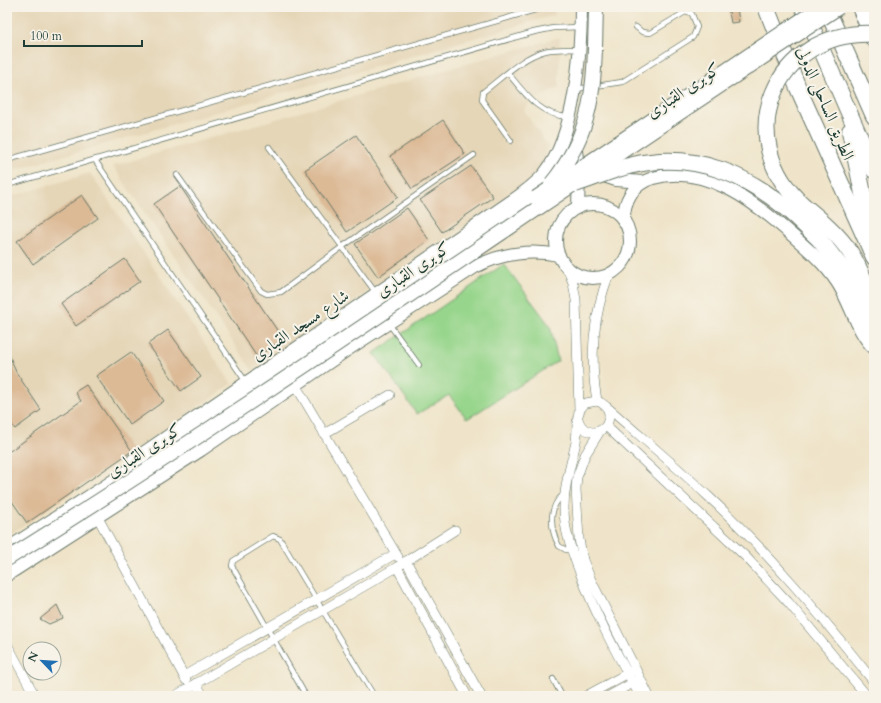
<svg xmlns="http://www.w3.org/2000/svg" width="881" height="703" viewBox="0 0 881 703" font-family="Cardo,Amiri,serif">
	<rect width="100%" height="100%" fill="#f7f3e8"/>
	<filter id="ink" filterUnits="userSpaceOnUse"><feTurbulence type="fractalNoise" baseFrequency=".025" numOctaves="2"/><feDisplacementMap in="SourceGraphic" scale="8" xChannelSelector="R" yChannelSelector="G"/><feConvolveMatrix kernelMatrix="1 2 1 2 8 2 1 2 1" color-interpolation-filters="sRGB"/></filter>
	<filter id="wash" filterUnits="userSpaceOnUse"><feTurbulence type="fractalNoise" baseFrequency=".012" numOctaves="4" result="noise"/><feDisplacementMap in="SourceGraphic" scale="16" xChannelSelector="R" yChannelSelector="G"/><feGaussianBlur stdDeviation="0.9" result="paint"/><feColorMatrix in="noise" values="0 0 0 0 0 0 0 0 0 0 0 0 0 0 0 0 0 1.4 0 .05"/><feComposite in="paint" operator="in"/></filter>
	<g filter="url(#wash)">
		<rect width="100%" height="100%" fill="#efe4c9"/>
		<g fill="#e5d6b7">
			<path d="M7,7H553L555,15L7,172Z"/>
			<path d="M560,37L559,87L531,101L524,110L549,148L545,151L547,156L536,174L526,185L252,370L113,166Z"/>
			<path d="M90,173L232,384L7,536V198Z"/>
		</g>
		<path fill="#96d58b" stroke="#5a8960" d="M504,264L550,326L558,361L467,419L449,395L417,414L374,353Z"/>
		<g id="blocks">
			<g fill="#dcba96">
				<path d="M728,7H737L739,22L731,23Z"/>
				<path d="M443,120L465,154L412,189L390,156Z"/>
				<path d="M356,135L398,197L347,232L305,170Z"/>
				<path d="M471,166L493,197L442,232L420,200Z"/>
				<path d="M180,186L283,339L257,357L154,204Z"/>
				<path d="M82,195L98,218L33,264L17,241Z"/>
				<path d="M407,208L429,240L378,277L355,244Z"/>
				<path d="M125,259L140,281L76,326L61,304Z"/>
				<path d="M168,330L201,377L181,391L148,344Z"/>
				<path d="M7,349L16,372L41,410L15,429L7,418Z"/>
				<path d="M131,352L164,401L130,425L96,376Z"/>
				<path d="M86,385L132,451L27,523L7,494V453L81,401L75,392Z"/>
				<path d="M57,605L63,618L49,624L40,619Z"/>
			</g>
		</g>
	</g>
	<g filter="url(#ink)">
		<use href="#blocks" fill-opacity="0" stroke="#687768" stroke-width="1"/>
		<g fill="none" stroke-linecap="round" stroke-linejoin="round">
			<g stroke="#687768" stroke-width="6">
				<g id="lane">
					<path d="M508,73C525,94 540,116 569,117"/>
					<path d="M576,89L622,82L693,37L697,27L692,14L687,11L650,33L642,32L636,27"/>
					<path d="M511,141L482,100L483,92C502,78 522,57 545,51C556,48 568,50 579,49"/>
					<path d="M269,147L376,293"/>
					<path d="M7,160L546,7"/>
					<path d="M95,160L246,382"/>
					<path d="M177,175L261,291L267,294L281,292L342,247L474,155"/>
					<path d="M7,185L534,32L554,28L580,27"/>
					<path d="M389,324L419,365"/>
					<path d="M563,495C548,507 550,530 559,546L566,550H571"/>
					<path d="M553,679L562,696"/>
					<path d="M306,696L232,566L233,561L273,536L280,539L374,696"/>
				</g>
			</g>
			<g stroke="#687768" stroke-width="10">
				<g id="street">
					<path d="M567,267L573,283L576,300L579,411"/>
					<path d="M296,386L398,557"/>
					<path d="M597,401C589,357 593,316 609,274"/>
					<path d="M607,407C641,437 676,466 709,497C769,553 823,618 874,682"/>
					<path d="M578,419C582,433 596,436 606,426C612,415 609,405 597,401L586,403C574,411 578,429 576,442C571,465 564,485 564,508C564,531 572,552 580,573C596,616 618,656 640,696"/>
					<path d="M606,426L746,557L788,602L867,696"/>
					<path d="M600,431L585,455L577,477L576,489L579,539L583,560L591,580L649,696"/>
					<path d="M324,434L390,395"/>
					<path d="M97,516L186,680"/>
					<path d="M406,561L481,696"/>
					<path d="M397,567L467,696"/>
					<path d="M7,644L35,696"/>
					<path d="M184,676L395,554"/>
					<path d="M196,683L203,696"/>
					<path d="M175,696L397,567L455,530"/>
					<path d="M586,696L632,671"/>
					<path d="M609,696L638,680"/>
				</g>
			</g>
			<g stroke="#687768" stroke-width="14">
				<g id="secondary">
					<path d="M575,142L579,176L578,207"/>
					<path d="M598,174L616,180L643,182"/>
					<circle cx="593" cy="241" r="37"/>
					<path d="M624,222C623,202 632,184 653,178C706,163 756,203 793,236C809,250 825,264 837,282C850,301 857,333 874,348"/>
					<path d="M133,460L519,196C528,189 538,182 545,173C575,135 581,55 581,7"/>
					<path d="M7,575L201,450L344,352L475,267C502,253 529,249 559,255"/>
				</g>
			</g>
			<g stroke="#687768" stroke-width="16">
				<path id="primary" d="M7,550L107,486L536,198"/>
			</g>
			<g stroke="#687768" stroke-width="18">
				<g id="highway">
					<path d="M766,7L798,88L874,257"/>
					<path d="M803,7L874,170"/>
					<path d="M826,7L874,116"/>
					<path d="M860,7L874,40"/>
					<path d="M850,131L872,237"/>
					<path d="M804,206C821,220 838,234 850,252C860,268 866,286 874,302"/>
					<path d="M797,218L819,239L848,276L874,333"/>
				</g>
			</g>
			<use href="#lane" stroke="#fff" stroke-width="4.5"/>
			<use href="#street" stroke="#fff" stroke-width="9"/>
			<use href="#secondary" stroke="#fff" stroke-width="12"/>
			<use href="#primary" stroke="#fff" stroke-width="14"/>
			<use href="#highway" stroke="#fff" stroke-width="16"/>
			<g stroke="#687768" stroke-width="16" stroke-linecap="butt">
				<g id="primary-bridge">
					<path d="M551,184C598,127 594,76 596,7"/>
					<path d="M536,198L821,7"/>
					<path d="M7,559C289,383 560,189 839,7"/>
				</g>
			</g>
			<g stroke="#687768" stroke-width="18" stroke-linecap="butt">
				<g id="highway-bridge">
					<path d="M575,184C594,178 613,169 633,165C695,150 752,176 797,218"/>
					<path d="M804,206C729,140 774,29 874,34"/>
				</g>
			</g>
			<use href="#primary-bridge" stroke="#fff" stroke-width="14"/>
			<use href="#highway-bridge" stroke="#fff" stroke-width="16"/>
		</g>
	</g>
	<g text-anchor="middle" stroke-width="4" stroke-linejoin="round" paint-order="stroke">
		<g font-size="17" fill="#1f3d34" stroke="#f7f3e8">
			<text transform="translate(683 90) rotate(-34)" y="6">كوبرى القبارى</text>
			<text transform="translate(826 103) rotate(67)" y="6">الطريق الساحلى الدولى</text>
			<text transform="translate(413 269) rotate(-34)" y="6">كوبرى القبارى</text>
			<text transform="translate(300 325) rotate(-34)" y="6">شارع مسجد القبارى</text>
			<text transform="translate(144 450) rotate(-33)" y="6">كوبرى القبارى</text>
		</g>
	</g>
	<rect width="881" height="703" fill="none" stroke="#f7f3e8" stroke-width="24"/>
	<g transform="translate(42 661) rotate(295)"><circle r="19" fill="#f7f3e8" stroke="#a1aaa0"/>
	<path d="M0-3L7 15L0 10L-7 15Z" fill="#1f6fb2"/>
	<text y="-6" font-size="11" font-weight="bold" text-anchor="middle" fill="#1f3d34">N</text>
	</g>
	<path d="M24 40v6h118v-6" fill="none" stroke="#1f3d34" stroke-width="2"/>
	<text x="30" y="40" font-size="12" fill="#1f3d34" stroke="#f7f3e8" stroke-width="3" paint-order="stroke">100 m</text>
</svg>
